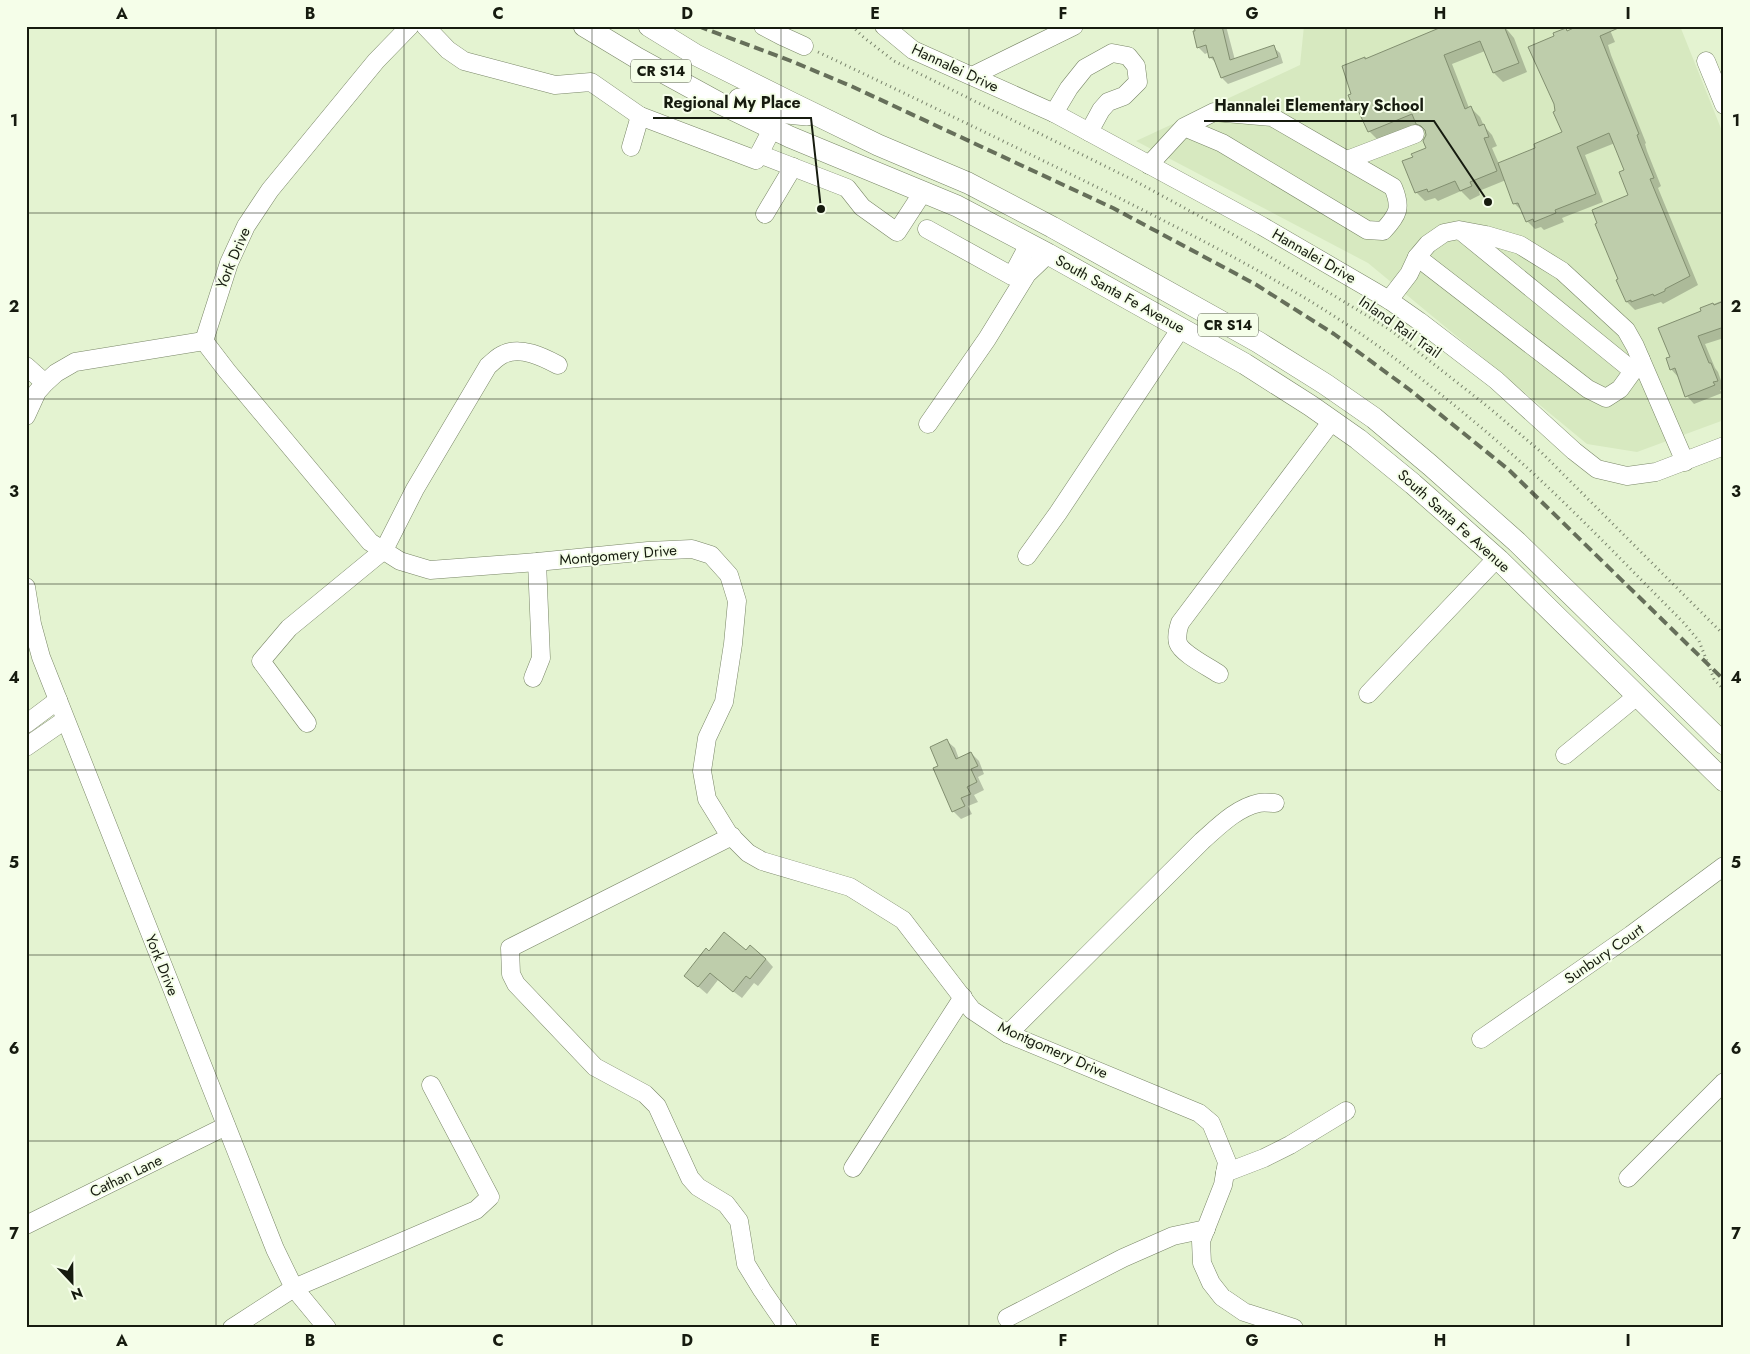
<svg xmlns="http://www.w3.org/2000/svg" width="1750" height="1354" viewBox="0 0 1750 1354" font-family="Jost,sans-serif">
	<rect width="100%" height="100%" fill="#e4f3d1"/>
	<path fill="#d7e9c0" d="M1304,26H1680L1724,136V420L1637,452L1587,444L1368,263L1136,141L1300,65Z"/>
	<g fill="#0003">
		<path d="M1195,26H1226L1235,60L1273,47L1280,53L1283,63L1228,84L1222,78L1217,64L1210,57L1209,52L1205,54L1198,47Z"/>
		<path d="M1441,26H1504L1514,38L1527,72L1503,82L1494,73L1485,51L1452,64L1469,108H1471L1480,117L1484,126L1492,135L1497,146L1492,148L1499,164L1537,149L1564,133L1557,112L1567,32L1610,30L1615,42L1608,45L1611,55L1646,143L1645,144L1647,151L1661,186L1658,188L1698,285L1663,304L1661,302L1635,310L1627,302L1629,196L1625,171L1615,143L1585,155L1603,202L1562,218L1564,222L1544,230L1541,227L1535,229L1527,221L1523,212L1515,204L1506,180L1479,191L1480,195L1470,200L1461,191L1438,201L1435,198L1425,201L1416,192L1415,158L1428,148L1426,132L1418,124L1378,140L1369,131L1360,112L1354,106L1352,95L1366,60L1442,29Z"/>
		<path d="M1724,300V338L1705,344L1715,368L1718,372L1724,389L1720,390L1722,393L1694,404L1687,396L1679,378L1671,369V358L1702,312L1701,309Z"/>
		<path d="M947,741L955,748L959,759L971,753L979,761L984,774L978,777L984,790L974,795L978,802L968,806L972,814L961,819L953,811L940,767Z"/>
		<path d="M709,952H746L766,959L773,967L758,986L754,983L742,998L718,980L707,994L686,976Z"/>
	</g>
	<g fill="#becdab" stroke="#828f70">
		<path d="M1194,26H1222L1230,60L1274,45L1278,57L1221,78L1213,57L1209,58L1206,45L1197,48L1193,31H1195Z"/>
		<path d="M1444,26H1504L1519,63L1493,73L1480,41L1444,55L1465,109L1471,106L1479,126L1484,124L1489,137L1484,138L1497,171L1470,182L1472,186L1460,191L1455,181L1428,192L1427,189L1415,193L1402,161L1413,157L1411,154L1426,148L1423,141L1426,135L1425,130L1421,126L1416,124L1412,114L1368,132L1356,106L1353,107L1348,95L1351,94L1342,66L1365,57V59Z"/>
		<path d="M1578,26H1623L1600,36L1639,134L1637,135L1639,141L1654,178L1650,179L1690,276L1665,289V291L1654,296L1653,294L1631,302V300L1626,302L1616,280L1618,279L1595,224L1597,223L1592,210L1628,195L1619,172L1624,170L1609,133L1577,147L1596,194L1555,210L1556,213L1534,222L1533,219L1526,222L1518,203L1513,204L1498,163L1535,148L1534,144L1562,132L1553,112L1555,111L1554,104L1528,47L1554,36L1553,33L1566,28L1567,31Z"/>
		<path d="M1724,301V327L1698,336L1709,363H1711L1718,381L1713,382L1715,385L1685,397L1675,368L1670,370L1666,358L1670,357L1658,328L1701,311L1700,308L1713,303L1714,305Z"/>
		<path d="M947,739L956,759L971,752L978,766L971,769L977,782L967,787L971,794L961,798L965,806L952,812L933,768L938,766L930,747Z"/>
		<path d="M724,932L746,950L750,945L766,959L750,979L746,976L733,992L710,973L698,987L684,976L706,948L709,951Z"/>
	</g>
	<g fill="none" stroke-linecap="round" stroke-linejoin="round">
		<g stroke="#798667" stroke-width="19">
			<g id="minor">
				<path d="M425,26L448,50L464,61L555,85L591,82L640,116"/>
				<path d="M763,26L782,36L804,46"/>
				<path d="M884,26L913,50L1054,113L1262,226L1389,300L1419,321L1496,380L1574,451L1597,469L1627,476L1656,472L1724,446"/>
				<path d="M1706,61L1724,105"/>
				<path d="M972,76L1074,26"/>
				<path d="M1054,113L1069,88L1085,68L1112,53L1128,56L1136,66L1138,82L1124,96L1108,102L1101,110L1089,132"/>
				<path d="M631,147L640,116L756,160L772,129"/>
				<path d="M759,154L847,188L862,207L897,232L923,192"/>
				<path d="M1347,160L1415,134"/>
				<path d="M1149,165L1184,127L1214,112L1272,117L1393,187C1402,208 1398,215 1383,231L1367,230L1222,143L1184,127"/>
				<path d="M765,214L793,167"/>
				<path d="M927,229L1012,276L1029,244"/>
				<path d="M1461,231L1633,371"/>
				<path d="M1417,257L1588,389L1606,398L1620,389L1641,360"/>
				<path d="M1389,300L1409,274L1417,257L1428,244L1444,233L1459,230L1486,235L1520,245L1562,271L1626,330L1635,346L1685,462"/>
				<path d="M204,341L227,371L370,542L400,561L430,570L537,562L648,551L692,549L711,555L729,575L737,601L733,644L724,702L707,738L702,771L707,799L728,833L748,853L762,861L850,887L903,920L972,1010L1008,1034L1199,1113L1211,1123L1227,1162L1223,1185L1201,1241L1202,1263L1211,1283L1222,1297L1244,1312L1294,1328"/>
				<path d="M204,341L229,263L246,226L270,190L376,61L410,26"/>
				<path d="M26,366L45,383"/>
				<path d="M26,416L37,392L45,383L56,373L75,362L204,341"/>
				<path d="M928,424L987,339L1027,274L1048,254"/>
				<path d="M1027,556L1058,513L1181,328"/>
				<path d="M26,587L32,624L41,657L275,1249L294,1288L327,1328"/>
				<path d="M1219,674C1209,667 1182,654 1178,643C1176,636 1178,629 1180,623L1332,421"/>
				<path d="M533,678L541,658L537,562"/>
				<path d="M1368,694L1497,558"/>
				<path d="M307,723L261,661L289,628L384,550L415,489L488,366C493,362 498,356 504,354C521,346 543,357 558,365"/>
				<path d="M26,724L58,700"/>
				<path d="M26,747L65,720"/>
				<path d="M1565,755L1637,696"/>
				<path d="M732,836L510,948L511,974L516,984L595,1067L645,1094L657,1106L690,1178L698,1187L726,1204L739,1221L746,1264L762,1290L788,1328"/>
				<path d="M1008,1034L1202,841C1218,827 1236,808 1259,803C1264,802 1270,803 1275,803"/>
				<path d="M1481,1039L1631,935L1724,866"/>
				<path d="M853,1168L963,997"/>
				<path d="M1225,1173L1264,1158L1290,1145L1346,1111"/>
				<path d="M1628,1178L1724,1082"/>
				<path d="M26,1225L226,1126"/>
				<path d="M1007,1318L1123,1258L1173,1236L1206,1229"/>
				<path d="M232,1328L294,1288L476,1210L490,1197L431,1085"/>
			</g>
		</g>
		<g stroke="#798667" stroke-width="22">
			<g id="major">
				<path d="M584,26L637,58L721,104L790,137L957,206L1048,254L1245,364L1311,406L1358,439L1413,484L1499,560L1724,781"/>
				<path d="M649,26L696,55L792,103L878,145L968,183L1052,227L1258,342L1325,384L1374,418L1430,465L1517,542L1724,744"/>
				<path d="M739,99C761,110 783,113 807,115"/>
			</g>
		</g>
		<g stroke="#79836c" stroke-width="3" stroke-dasharray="1 4" stroke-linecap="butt">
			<path d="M852,26L862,36L894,61L1135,181L1234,235L1389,329L1487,406L1540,451L1724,635"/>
			<path d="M818,52C919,100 1020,149 1121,199C1214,246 1309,294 1393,357C1448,399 1503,444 1553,492C1597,534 1640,579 1683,622L1699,641L1714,679L1724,690"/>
		</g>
		<use href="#minor" stroke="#fff" stroke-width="18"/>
		<use href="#major" stroke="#fff" stroke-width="21"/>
		<path stroke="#666f5a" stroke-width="4" stroke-dasharray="10 5" stroke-linecap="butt" d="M698,26L791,61L851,86L1113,208L1255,284L1334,334L1410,390L1509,470L1724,680"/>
	</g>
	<path fill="none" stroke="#161b0f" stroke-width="1" stroke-opacity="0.55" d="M216,26V1328M404,26V1328M592,26V1328M781,26V1328M969,26V1328M1158,26V1328M1346,26V1328M1534,26V1328M26,213H1724M26,399H1724M26,584H1724M26,770H1724M26,955H1724M26,1141H1724"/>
	<g text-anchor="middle" stroke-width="4" stroke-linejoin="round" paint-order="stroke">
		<g fill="#f5fee9" stroke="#595f50" stroke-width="1">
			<rect x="631" y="59.5" width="60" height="23" rx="4"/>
			<rect x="1198" y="313.5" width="60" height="23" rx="4"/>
		</g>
		<g font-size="14" font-weight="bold" fill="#161b0f">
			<text x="661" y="76">CR S14</text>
			<text x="1228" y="330">CR S14</text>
		</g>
		<g font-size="15" fill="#161b0f" stroke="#f5fee9">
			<text transform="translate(955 68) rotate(25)" y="5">Hannalei Drive</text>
			<text transform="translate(1314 256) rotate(30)" y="5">Hannalei Drive</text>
			<text transform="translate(233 258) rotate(-67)" y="5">York Drive</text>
			<text transform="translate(1120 294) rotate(29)" y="5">South Santa Fe Avenue</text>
			<text transform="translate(1400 327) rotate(35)" y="5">Inland Rail Trail</text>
			<text transform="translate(1454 521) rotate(42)" y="5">South Santa Fe Avenue</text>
			<text transform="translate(618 555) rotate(-5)" y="5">Montgomery Drive</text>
			<text transform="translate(1604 954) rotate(-35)" y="5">Sunbury Court</text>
			<text transform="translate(162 965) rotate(68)" y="5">York Drive</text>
			<text transform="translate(1053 1050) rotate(24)" y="5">Montgomery Drive</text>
			<text transform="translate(126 1176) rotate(-26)" y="5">Cathan Lane</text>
		</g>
	</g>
	<path fill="none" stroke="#161b0f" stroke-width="2" d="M821 209L811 118H653M1488 202L1434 121H1204"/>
	<g fill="#161b0f" stroke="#f5fee9" stroke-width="2">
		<circle cx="821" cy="209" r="5"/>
		<circle cx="1488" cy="202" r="5"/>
	</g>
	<g font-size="16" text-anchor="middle" font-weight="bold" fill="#161b0f" stroke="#f5fee9" stroke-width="4" stroke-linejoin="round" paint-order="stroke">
		<text x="732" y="108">Regional My Place</text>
		<text x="1319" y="111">Hannalei Elementary School</text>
	</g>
	<rect width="1750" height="1354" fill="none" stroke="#f5fee9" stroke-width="55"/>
	<g transform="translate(72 1282) rotate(158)" stroke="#f5fee9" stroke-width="4" paint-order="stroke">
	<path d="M0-4L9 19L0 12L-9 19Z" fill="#161b0f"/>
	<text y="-8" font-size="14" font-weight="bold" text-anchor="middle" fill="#161b0f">N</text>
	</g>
	<rect x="28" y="28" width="1694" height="1298" fill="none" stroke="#161b0f" stroke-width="2"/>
	<g font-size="16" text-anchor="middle" font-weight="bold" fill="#161b0f">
		<text x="122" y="19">A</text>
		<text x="310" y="19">B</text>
		<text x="498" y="19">C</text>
		<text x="687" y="19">D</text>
		<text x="875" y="19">E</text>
		<text x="1063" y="19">F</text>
		<text x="1252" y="19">G</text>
		<text x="1440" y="19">H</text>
		<text x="1628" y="19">I</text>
		<text x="14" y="126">1</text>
		<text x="1736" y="126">1</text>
		<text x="14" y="312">2</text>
		<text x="1736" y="312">2</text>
		<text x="14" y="497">3</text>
		<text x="1736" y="497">3</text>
		<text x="14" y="683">4</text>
		<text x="1736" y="683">4</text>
		<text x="14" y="868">5</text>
		<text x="1736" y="868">5</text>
		<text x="14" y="1054">6</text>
		<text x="1736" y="1054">6</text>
		<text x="14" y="1239">7</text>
		<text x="1736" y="1239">7</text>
		<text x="122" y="1346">A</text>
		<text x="310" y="1346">B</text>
		<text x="498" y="1346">C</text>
		<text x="687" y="1346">D</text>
		<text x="875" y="1346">E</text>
		<text x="1063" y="1346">F</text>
		<text x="1252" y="1346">G</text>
		<text x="1440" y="1346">H</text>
		<text x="1628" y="1346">I</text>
	</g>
</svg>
